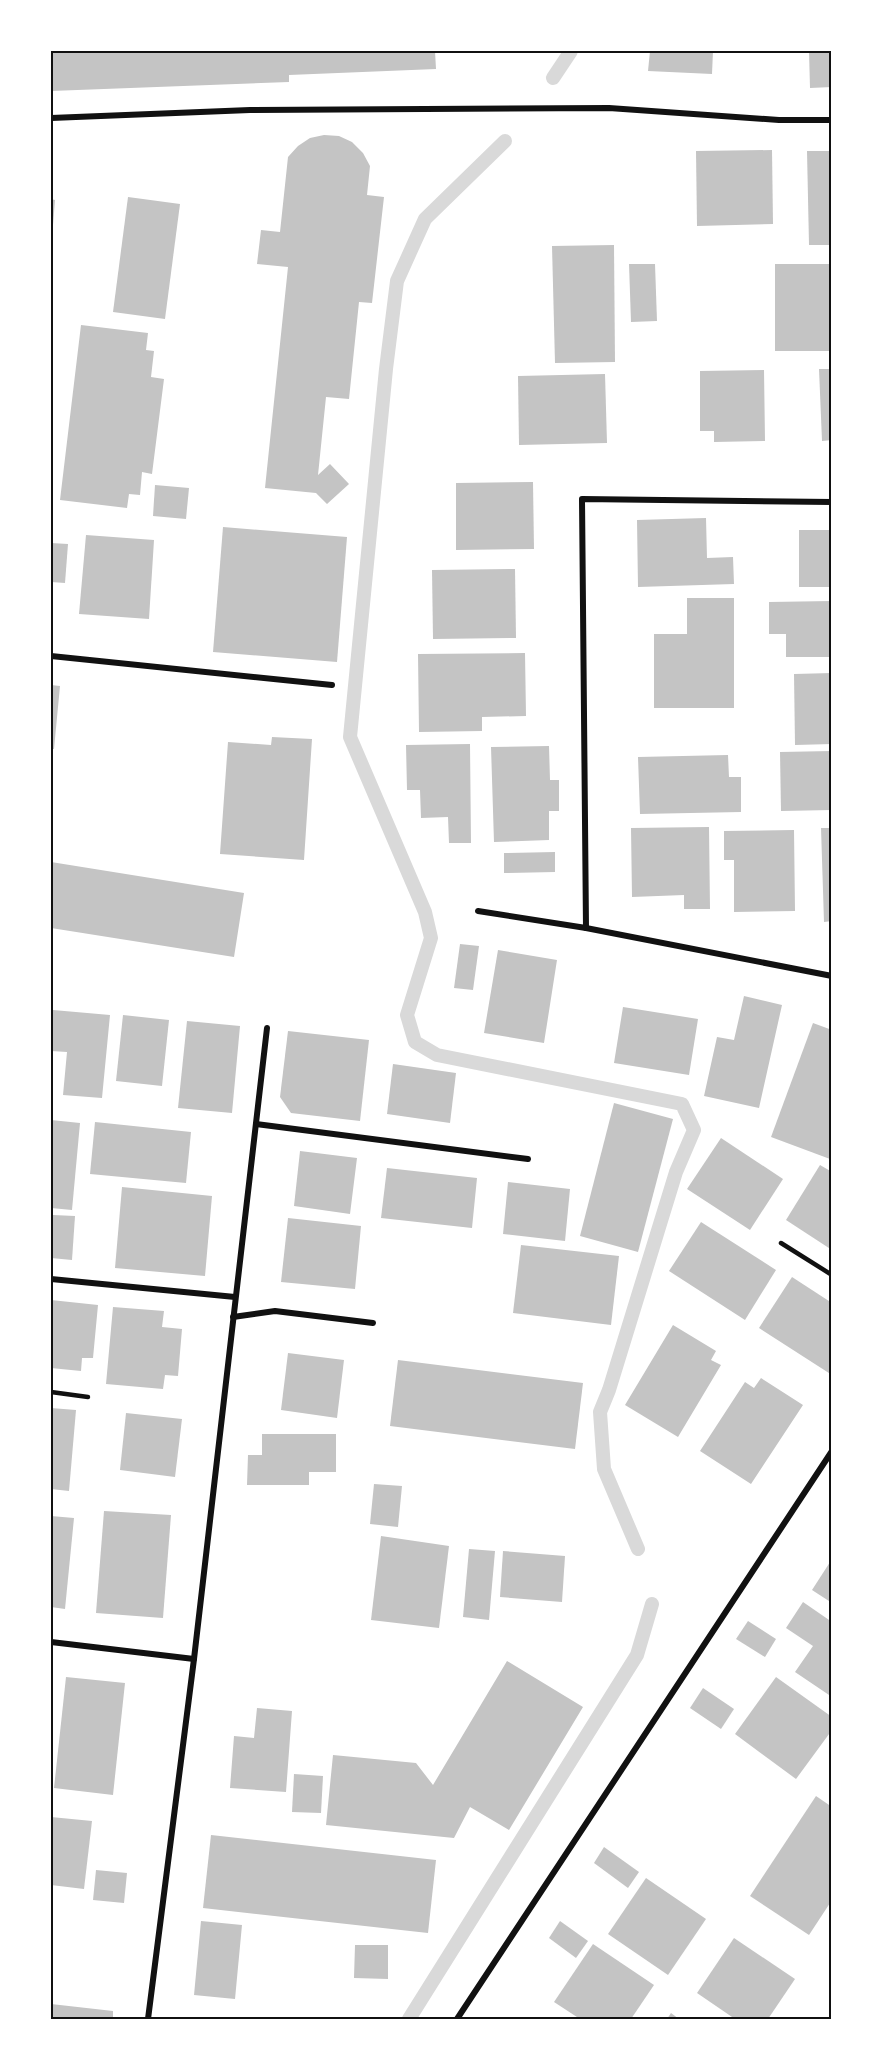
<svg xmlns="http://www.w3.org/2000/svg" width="883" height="2070" viewBox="0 0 883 2070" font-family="'DejaVu Sans',sans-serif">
	<rect width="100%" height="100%" fill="#fff"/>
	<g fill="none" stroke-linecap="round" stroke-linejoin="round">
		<g stroke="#d9d9d9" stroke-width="14">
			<path d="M553,78L571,51"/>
			<path d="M505,141L425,219L397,281L386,369L350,737L425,912L431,938L407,1015L415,1042L437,1055L682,1104L694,1130L676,1172L609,1390L600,1412L604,1469L638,1549"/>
			<path d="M409,2019L637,1655L652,1604"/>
		</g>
	</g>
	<g fill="#c4c4c4">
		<path d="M51,51H435L436,69L289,75V82L51,91Z"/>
		<path d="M650,51H713L712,74L648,71Z"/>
		<path d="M809,51H832V87L810,88Z"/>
		<path d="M324,135L339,136L352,142L363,153L370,166L367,195L384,197L372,303L359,302L349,399L326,397L318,475L330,464L349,484L327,504L316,493L265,488L288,267L257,264L261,230L280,232L288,157L298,146L310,138Z"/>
		<path d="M772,150L773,224L697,226L696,151Z"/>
		<path d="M807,151H832V245H809Z"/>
		<path d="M128,197L180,204L165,319L113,312Z"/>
		<path d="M51,199L55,200L53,225H51Z"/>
		<path d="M614,245L615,362L555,363L552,246Z"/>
		<path d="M629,264H655L657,321L631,322Z"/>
		<rect x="775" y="264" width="57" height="87"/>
		<path d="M81,325L148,333L146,350L154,351L151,377L164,379L152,474L142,472L140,495L129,494L127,508L60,500Z"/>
		<path d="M819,369H832V440L822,441Z"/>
		<path d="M764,370L765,441L714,442V431H700V371Z"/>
		<path d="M605,374L607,443L519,445L518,376Z"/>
		<path d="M533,482L534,549L456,550V483Z"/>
		<path d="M155,485L189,488L186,519L153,516Z"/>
		<path d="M706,518L707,558L733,557L734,584L638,587L637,520Z"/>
		<path d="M223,527L347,537L337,662L213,652Z"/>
		<rect x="799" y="530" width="33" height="57"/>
		<path d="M86,535L154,540L149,619L79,614Z"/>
		<path d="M51,543L68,544L65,583L51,582Z"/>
		<path d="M515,569L516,638L433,639L432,570Z"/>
		<path d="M687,598H734V708H654V634H687Z"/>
		<path d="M832,601V657H786V634H769V602Z"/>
		<path d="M525,653L526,716L482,717V731L419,732L418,654Z"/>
		<path d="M832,673V744L795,745L794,674Z"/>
		<path d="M51,685L60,686L54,749H51Z"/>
		<path d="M272,737L312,739L304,860L220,854L228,742L271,745Z"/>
		<path d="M470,744L471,843H449L448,817L421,818L420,790H407L406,745Z"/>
		<path d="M549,746L550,780H559V811H549V840L494,842L491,747Z"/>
		<path d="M832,751V810L781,811L780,752Z"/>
		<path d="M728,755L729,777H741V812L640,814L638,757Z"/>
		<path d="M709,827L710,909H684V895L632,897L631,828Z"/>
		<path d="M821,828H832V921L824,922Z"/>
		<path d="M794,830L795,911L734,912V860H724V831Z"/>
		<path d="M555,852V872L504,873V853Z"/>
		<path d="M51,862L244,893L234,957L51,928Z"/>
		<path d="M460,944L479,946L473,990L454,988Z"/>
		<path d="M498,950L557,960L544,1043L484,1033Z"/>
		<path d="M744,996L782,1005L759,1108L704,1096L717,1037L734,1040Z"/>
		<path d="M623,1007L698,1019L689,1075L614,1063Z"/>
		<path d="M53,1010L110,1015L102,1098L63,1095L67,1052L51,1051Z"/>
		<path d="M123,1015L169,1020L162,1086L116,1081Z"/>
		<path d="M187,1021L240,1026L232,1113L178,1108Z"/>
		<path d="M813,1023L832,1030V1152L830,1159L771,1137Z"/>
		<path d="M288,1031L369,1040L360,1121L291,1113L280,1097Z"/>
		<path d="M393,1064L456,1073L450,1123L387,1114Z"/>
		<path d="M614,1103L673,1119L638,1252L580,1236Z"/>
		<path d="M51,1120L80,1123L72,1210L51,1208Z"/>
		<path d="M95,1122L191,1132L186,1183L90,1174Z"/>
		<path d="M721,1138L783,1179L750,1230L687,1189Z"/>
		<path d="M300,1151L357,1158L350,1214L294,1206Z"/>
		<path d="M820,1165L832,1172V1250L786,1220Z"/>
		<path d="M387,1168L477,1178L472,1228L381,1218Z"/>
		<path d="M508,1182L570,1189L565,1241L503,1234Z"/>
		<path d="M122,1187L212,1196L205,1276L115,1268Z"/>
		<path d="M53,1215L75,1216L72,1260L51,1258Z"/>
		<path d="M288,1218L361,1226L355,1289L281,1282Z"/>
		<path d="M701,1222L776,1270L745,1320L669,1271Z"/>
		<path d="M521,1245L619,1256L611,1325L513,1313Z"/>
		<path d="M792,1277L832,1303V1375L759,1328Z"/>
		<path d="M51,1300L98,1305L93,1358H82L81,1371L51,1368Z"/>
		<path d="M113,1307L164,1311L162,1327L182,1329L178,1376L165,1375L163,1389L106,1384Z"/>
		<path d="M673,1325L716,1351L711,1360L721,1365L678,1437L625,1405Z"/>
		<path d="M288,1353L344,1360L337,1418L281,1410Z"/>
		<path d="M398,1360L583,1383L575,1449L390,1426Z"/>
		<path d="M761,1378L803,1405L751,1484L700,1451L745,1382L754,1388Z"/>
		<path d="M51,1408L76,1410L69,1491L51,1489Z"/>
		<path d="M126,1413L182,1419L175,1477L120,1470Z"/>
		<path d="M262,1434H336V1472H309V1485H247L248,1455H262Z"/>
		<path d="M374,1484L402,1486L398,1527L370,1524Z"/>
		<path d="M104,1511L171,1515L163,1618L96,1613Z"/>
		<path d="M51,1516L74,1518L65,1609L51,1607Z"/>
		<path d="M381,1536L449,1546L439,1628L371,1620Z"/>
		<path d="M469,1549L495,1551L489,1620L463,1617Z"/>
		<path d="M503,1551L565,1556L562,1602L500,1597Z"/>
		<path d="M832,1559V1603L812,1590Z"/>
		<path d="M803,1602L832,1622V1697L795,1672L813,1646L786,1628Z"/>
		<path d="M748,1621L776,1639L765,1657L736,1639Z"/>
		<path d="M507,1661L583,1707L509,1830L470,1807L454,1838L326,1825L333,1755L416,1763L433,1785Z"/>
		<path d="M66,1677L125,1683L113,1795L54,1788Z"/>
		<path d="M776,1677L832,1717V1730L796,1779L735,1734Z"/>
		<path d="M703,1688L734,1709L721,1729L690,1708Z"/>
		<path d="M257,1708L292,1711L286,1792L230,1788L234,1736L254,1738Z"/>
		<path d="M294,1774L323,1776L321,1813L292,1812Z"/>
		<path d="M816,1796L832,1807V1900L809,1935L750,1896Z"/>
		<path d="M51,1817L92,1821L84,1889L51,1885Z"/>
		<path d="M211,1835L436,1860L428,1933L203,1908Z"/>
		<path d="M604,1847L639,1872L628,1888L594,1863Z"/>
		<path d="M96,1870L127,1873L124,1903L93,1900Z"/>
		<path d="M646,1878L706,1919L668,1975L608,1934Z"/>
		<path d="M201,1921L242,1925L235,1999L194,1995Z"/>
		<path d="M560,1921L588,1941L576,1958L549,1938Z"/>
		<path d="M734,1938L795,1979L768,2019H735L697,1993Z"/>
		<path d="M593,1944L654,1985L631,2019H580L554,2002Z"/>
		<path d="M355,1945H388V1979L354,1978Z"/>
		<path d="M51,2004L113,2011V2019H51Z"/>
		<path d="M671,2013L679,2019H667Z"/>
	</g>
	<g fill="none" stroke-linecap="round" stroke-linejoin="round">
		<g stroke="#111" stroke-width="4.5">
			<path d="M781,1243L832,1275"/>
			<path d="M51,1392L88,1397"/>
		</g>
		<g stroke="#111" stroke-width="6">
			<path d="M51,118L250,110L609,108L779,120H832"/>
			<path d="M51,656L332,685"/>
			<path d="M478,911L586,928L832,976"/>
			<path d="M586,928L582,499L832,502"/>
			<path d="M256,1124L528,1159"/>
			<path d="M51,1279L235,1297"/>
			<path d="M233,1317L275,1311L373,1323"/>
			<path d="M51,1642L194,1659"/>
			<path d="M148,2019L194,1659L267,1028"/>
			<path d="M457,2019L832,1451"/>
		</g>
	</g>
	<rect width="883" height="2070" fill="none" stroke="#ffffff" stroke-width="105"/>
	<rect x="52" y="52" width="778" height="1966" fill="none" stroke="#111" stroke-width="2"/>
</svg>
